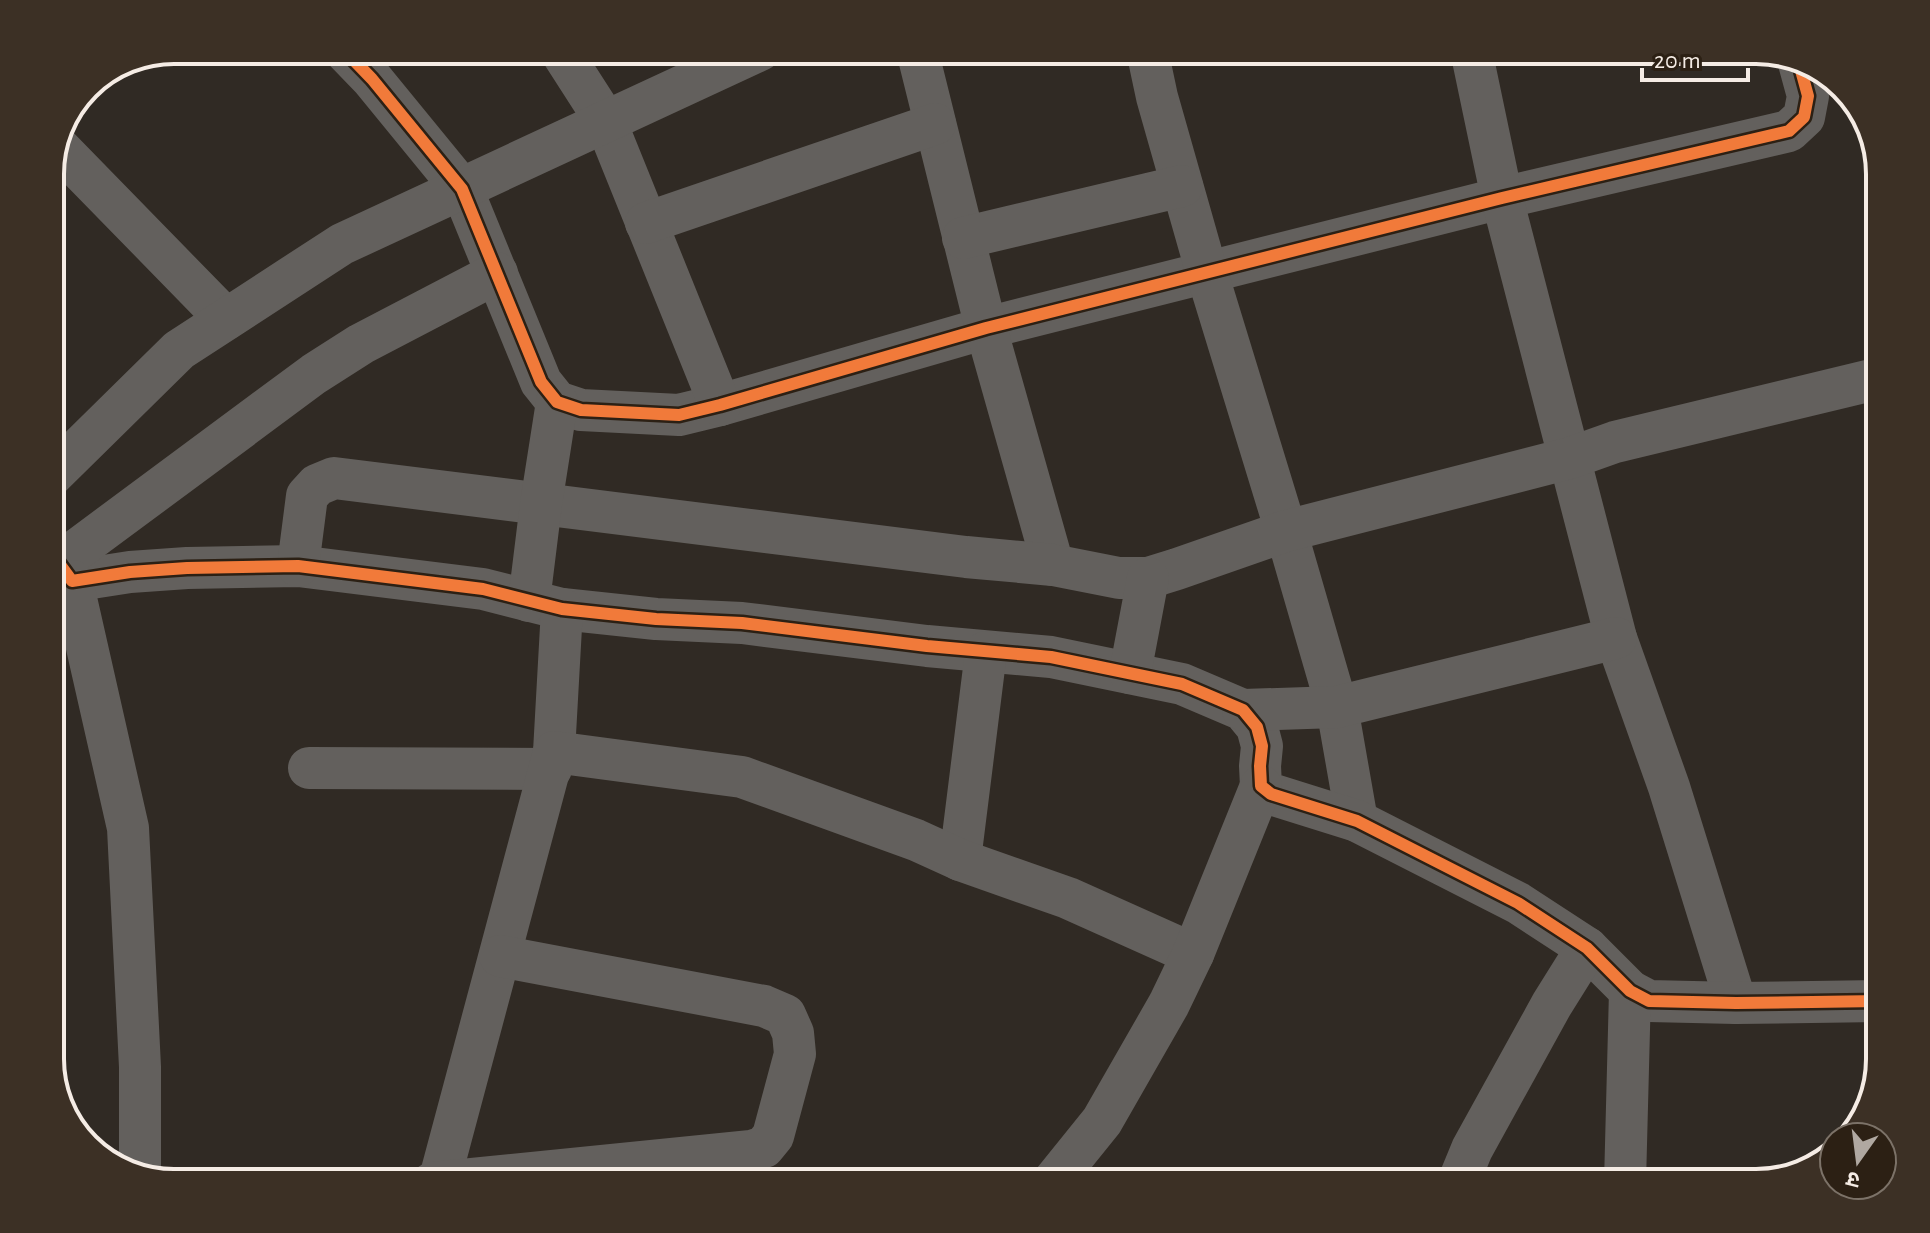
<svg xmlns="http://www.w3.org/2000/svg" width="1930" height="1233" viewBox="0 0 1930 1233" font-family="'Alegreya Sans','Noto Sans Devanagari',sans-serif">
	<rect width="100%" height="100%" fill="#302a24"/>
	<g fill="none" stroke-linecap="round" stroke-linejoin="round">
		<g stroke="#63605d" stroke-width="42">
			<path d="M344,50L372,79L462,189L541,382L557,402L581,410L679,415L720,405L986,328L1502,198L1789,131L1804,117L1808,96L1799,63"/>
			<path d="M560,50L605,120L720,405"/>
			<path d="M917,50L986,328L1053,565"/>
			<path d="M1147,50L1157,97L1207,273L1286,531L1337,707L1357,821"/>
			<path d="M1471,50L1502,198L1616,638L1669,787L1736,1003"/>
			<path d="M59,148L226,319"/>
			<path d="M646,223L935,124"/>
			<path d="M963,238L1182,186"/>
			<path d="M50,477L179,350L342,244L760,50"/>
			<path d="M50,551L72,581L130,572L187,568L298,566L483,589L562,609L656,619L742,623L927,646L1051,657L1182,684L1243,710L1257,727L1262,746L1260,766L1261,786L1271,794L1357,821L1518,903L1587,948L1630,991L1649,1001L1736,1003L1880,1001"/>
			<path d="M59,563L314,374L361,344L497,273"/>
			<path d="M298,566L307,496L317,485L334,478L966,557L1053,565L1119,578H1148L1177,569L1286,531L1570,458L1615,442L1880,378"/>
			<path d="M72,581L128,828L140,1067V1173"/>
			<path d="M529,601L541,504L557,402"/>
			<path d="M1130,673L1148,578"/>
			<path d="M1243,710L1337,707L1616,638"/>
			<path d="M554,752L562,609"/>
			<path d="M309,768L551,769"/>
			<path d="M960,860L986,652"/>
			<path d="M439,1182L554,752L742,777L916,840L960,860L1068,898L1193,954"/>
			<path d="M432,1183L751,1151L764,1147L773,1136L795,1054L793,1033L785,1015L764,1006L500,956"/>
			<path d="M1052,1183L1102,1121L1169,1004L1193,954L1261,786"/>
			<path d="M1458,1183L1472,1149L1552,1004L1587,948"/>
			<path d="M1625,1183L1630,991"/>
		</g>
		<g stroke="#2c2014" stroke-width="17">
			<g id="cycleway">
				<path d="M344,50L372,79L462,189L541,382L557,402L581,410L679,415L720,405L986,328L1502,198L1789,131L1804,117L1808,96L1799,63"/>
				<path d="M50,551L72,581L130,572L187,568L298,566L483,589L562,609L656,619L742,623L927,646L1051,657L1182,684L1243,710L1257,727L1262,746L1260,766L1261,786L1271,794L1357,821L1518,903L1587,948L1630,991L1649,1001L1736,1003L1880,1001"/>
			</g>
		</g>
		<use href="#cycleway" stroke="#f17a3a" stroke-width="12"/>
	</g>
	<path d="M0 0H1930V1233H0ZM174 64H1756A110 110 0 0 1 1866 174V1059A110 110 0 0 1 1756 1169H174A110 110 0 0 1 64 1059V174A110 110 0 0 1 174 64Z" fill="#3c3025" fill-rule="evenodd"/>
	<path fill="none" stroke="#f5ece5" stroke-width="4" d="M174 64H1756A110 110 0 0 1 1866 174V1059A110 110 0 0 1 1756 1169H174A110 110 0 0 1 64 1059V174A110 110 0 0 1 174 64Z"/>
	<g transform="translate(1858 1161) rotate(194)"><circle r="38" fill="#2c2014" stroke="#7c7268" stroke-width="2"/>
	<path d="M0-6L14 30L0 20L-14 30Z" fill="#b0a8a1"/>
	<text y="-12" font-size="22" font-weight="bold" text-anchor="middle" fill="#f5ece5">उ</text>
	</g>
	<path d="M1642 68v12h106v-12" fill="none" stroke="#f5ece5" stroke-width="4"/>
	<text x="1654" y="68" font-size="24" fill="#f5ece5" stroke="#2c2014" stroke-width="6" paint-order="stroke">20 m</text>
</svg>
